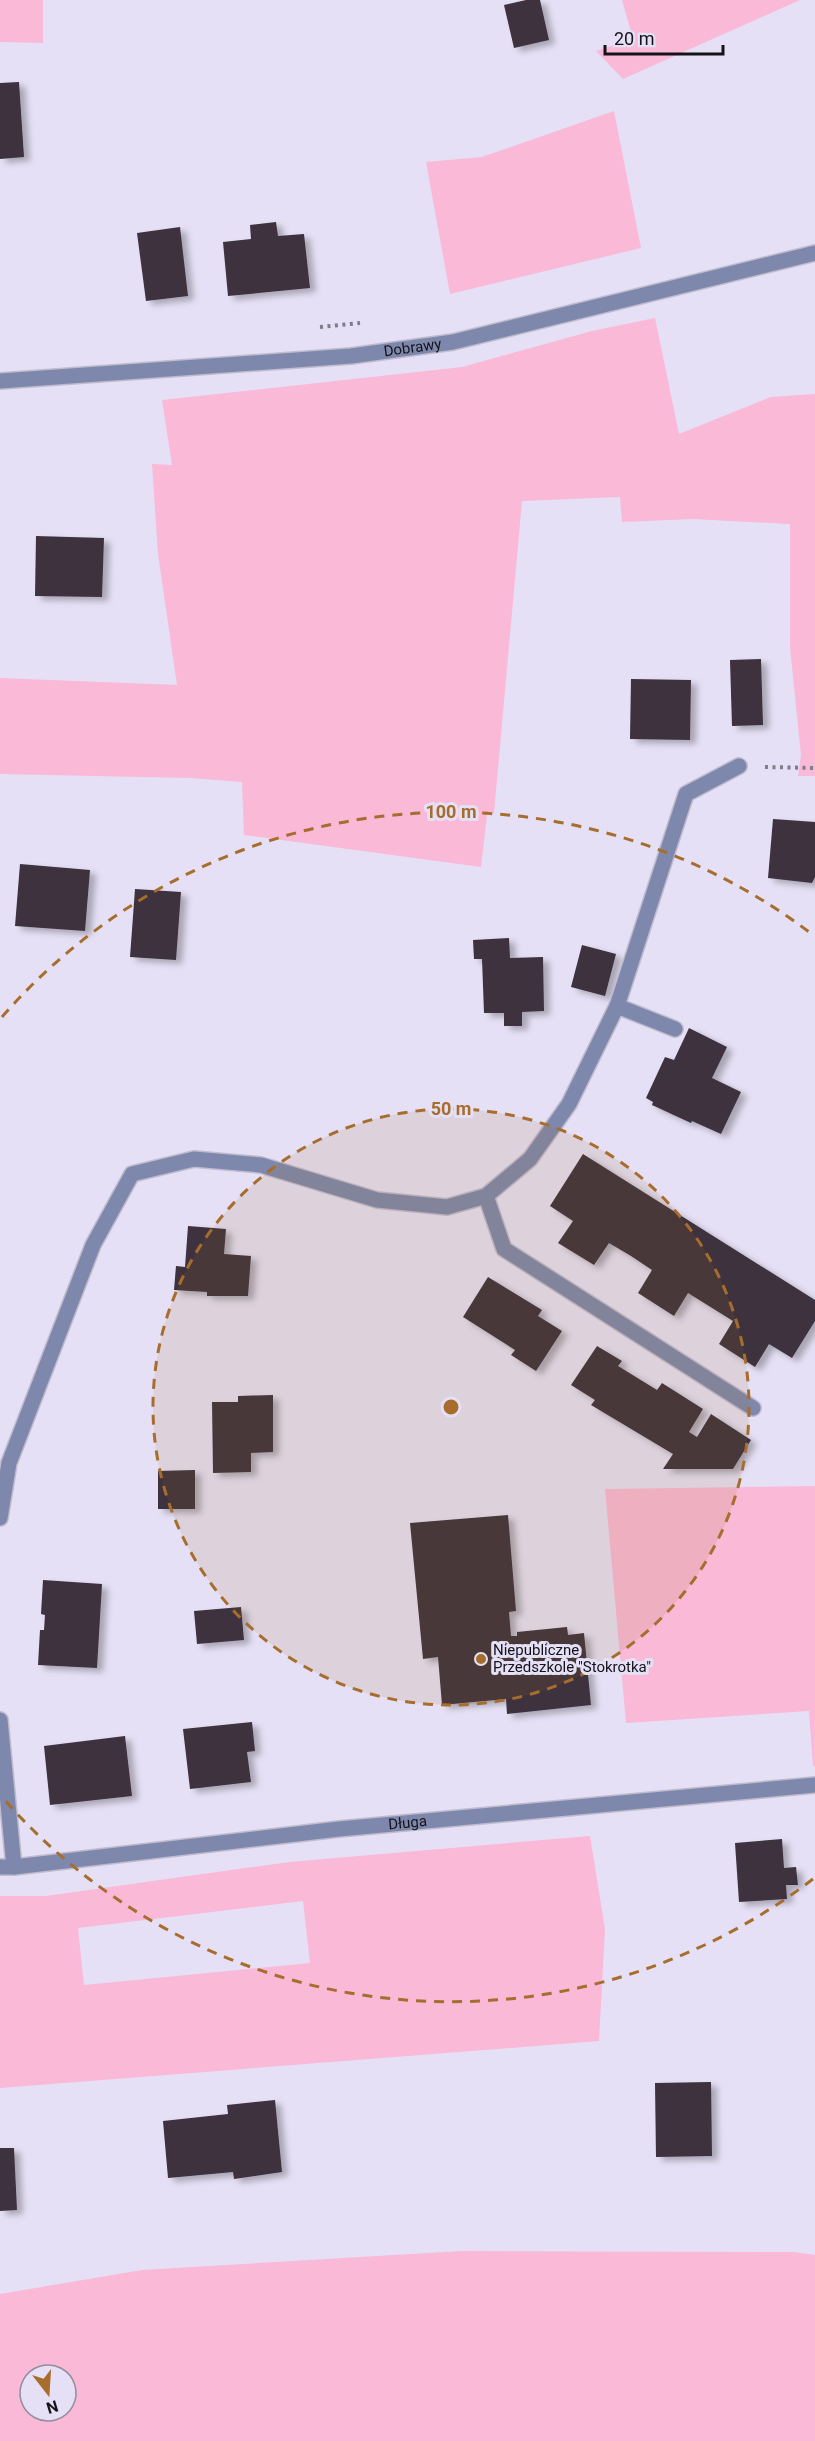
<svg xmlns="http://www.w3.org/2000/svg" width="815" height="2441" viewBox="0 0 815 2441" font-family="Roboto,sans-serif">
	<defs>
		<filter id="shadow"><feDropShadow dx="6" dy="4" stdDeviation="3" flood-color="#0004"/></filter>
	</defs>
	<rect width="100%" height="100%" fill="#e5e0f5"/>
	<g fill="#f9b9d7" fill-rule="evenodd">
		<path d="M0,0H43V43L0,42Z"/>
		<path d="M622,0H800L623,79L596,51L633,39Z"/>
		<path d="M614,111L641,248L450,294L426,162L482,157Z"/>
		<path d="M655,318L679,434L771,397L815,394V776H798L801,755L790,647V524L693,519L622,522L620,497L522,501L494,813L487,815L481,867L244,835L242,782L190,778L0,774V678L177,685L158,554L152,464L172,465L162,400L462,367L592,331Z"/>
		<path d="M815,1486V1766H813L809,1711L626,1723L605,1489Z"/>
		<path d="M590,1836L605,1929L599,2041L0,2088V1896H46L289,1862ZM303,1901L310,1963L84,1985L78,1928Z"/>
		<path d="M462,2251L794,2252L815,2255V2441H0V2294L142,2270ZM30,2375H66V2411H30Z"/>
	</g>
	<g fill="#3d313e" filter="url(#shadow)">
		<path d="M526,0H540L549,40L514,48L504,5Z"/>
		<path d="M19,82L24,157L0,159V83Z"/>
		<path d="M276,222L278,236L304,234L310,288L228,296L223,242L251,239L250,225Z"/>
		<path d="M180,227L188,296L146,301L137,233Z"/>
		<path d="M36,536L104,538L102,597L35,596Z"/>
		<path d="M761,659L763,725L732,726L730,660Z"/>
		<path d="M631,679L691,680L690,740L630,739Z"/>
		<path d="M773,819L815,822V877L812,883L768,878Z"/>
		<path d="M20,864L90,870L85,931L15,926Z"/>
		<path d="M135,889L181,892L176,960L130,957Z"/>
		<path d="M509,938L510,958L543,957L544,1011L522,1012V1026H504V1013H484L482,959H474L473,940Z"/>
		<path d="M582,945L616,954L605,996L571,987Z"/>
		<path d="M689,1028L727,1047L712,1078L741,1092L721,1134L692,1121L691,1123L652,1105L653,1102L646,1098L665,1057L674,1060Z"/>
		<path d="M583,1154L815,1300V1321L792,1358L769,1344L755,1367L719,1344L733,1321L688,1293L674,1316L638,1293L652,1270L631,1256L609,1243L594,1265L558,1243L573,1221L550,1206Z"/>
		<path d="M188,1226L226,1229L224,1254L251,1256L248,1296H207V1292L174,1290L176,1266L185,1267Z"/>
		<path d="M488,1277L542,1310L538,1316L562,1331L536,1371L511,1355L515,1350L463,1317Z"/>
		<path d="M597,1346L622,1361L618,1366L657,1390L662,1383L703,1409L689,1432L697,1437L711,1414L751,1440L733,1469H663L673,1454L591,1405L595,1400L571,1385Z"/>
		<path d="M273,1395V1452L251,1453V1472L213,1473L212,1402H238V1396Z"/>
		<path d="M195,1470V1509H158V1471Z"/>
		<path d="M508,1515L516,1611L509,1612L511,1636H517V1632L567,1627L568,1635L584,1633L591,1705L507,1714L506,1699L442,1705L438,1657L423,1659L410,1523Z"/>
		<path d="M43,1580L102,1584L97,1668L38,1665L40,1630H44L45,1615L41,1614Z"/>
		<path d="M241,1607L244,1640L197,1644L194,1611Z"/>
		<path d="M252,1722L255,1751L247,1752L251,1782L190,1789L183,1729Z"/>
		<path d="M125,1736L132,1796L50,1805L44,1746Z"/>
		<path d="M782,1839L784,1868L796,1867L798,1885H786L787,1899L739,1902L735,1843Z"/>
		<path d="M711,2082L712,2156L656,2157L655,2083Z"/>
		<path d="M275,2100L282,2172L234,2179L233,2172L168,2178L163,2121L228,2114L227,2105Z"/>
		<path d="M0,2148H14L17,2210L0,2211Z"/>
	</g>
	<g fill="none" stroke-linecap="round" stroke-linejoin="round">
		<g stroke="#c0bbce" stroke-width="18">
			<g id="lane">
				<path d="M617,1006L675,1029"/>
				<path d="M486,1196L504,1249L753,1408"/>
				<path d="M0,1518L9,1463L93,1245L132,1174L194,1159L261,1165L377,1200L447,1207L486,1196L530,1159L569,1104L617,1006L686,794L739,766"/>
				<path d="M0,1720L14,1867"/>
			</g>
		</g>
		<g stroke="#c0bbce" stroke-width="18">
			<g id="street">
				<path id="s1" d="M0,381L351,356L453,342L815,253"/>
				<path id="s2" d="M0,1867H14L339,1829L815,1785"/>
			</g>
		</g>
		<g stroke="#807c8b" stroke-width="4" stroke-dasharray="3 4.5" stroke-linecap="butt">
			<path d="M320,327L360,323"/>
			<path d="M765,767L815,768"/>
		</g>
		<use href="#lane" stroke="#7e88ac" stroke-width="15"/>
		<use href="#street" stroke="#7e88ac" stroke-width="15"/>
	</g>
	<circle cx="451" cy="1407" r="298" fill="#a76d2d" fill-opacity=".12"/>
	<g fill="none" stroke="#a76d2d" stroke-width="3" stroke-dasharray="10 8">
		<circle cx="451" cy="1407" r="298"/>
		<path d="M813 1879A595 595 0 0 1 2 1797M2 1017A595 595 0 0 1 813 935"/>
	</g>
	<circle fill="#a76d2d" stroke="#e5e0f5" stroke-width="2" cx="481" cy="1659" r="6"/>
	<g text-anchor="middle" stroke-width="6" stroke-linejoin="round" paint-order="stroke">
		<g font-size="15" fill="#15131a" stroke="#e5e0f5">
			<text dy="5" stroke="none"><textPath href="#s1" startOffset="414">Dobrawy</textPath></text>
			<text dy="5" stroke="none"><textPath href="#s2" startOffset="410">Długa</textPath></text>
		</g>
		<g font-size="15" fill="#15131a" stroke="#e5e0f5" text-anchor="start">
			<text x="493" y="1655">Niepubliczne<tspan x="493" dy="17">Przedszkole "Stokrotka"</tspan></text>
		</g>
	</g>
	<circle cx="451" cy="1407" r="9" fill="#a76d2d" stroke="#e5e0f5" stroke-width="3"/>
	<g font-size="18" text-anchor="middle" font-weight="bold" fill="#a76d2d" stroke="#e5e0f5" stroke-width="6" stroke-linejoin="round" paint-order="stroke">
		<text x="451" y="818">100 m</text>
		<text x="451" y="1115">50 m</text>
	</g>
	<g transform="translate(48 2393) rotate(163)"><circle r="28" fill="#e5e0f5" stroke="#928e9d" stroke-width="1.5"/>
	<path d="M0-4.5L10 22L0 15L-10 22Z" fill="#a76d2d"/>
	<text y="-9" font-size="16" font-weight="bold" text-anchor="middle" fill="#15131a">N</text>
	</g>
	<path d="M605 45v9h118v-9" fill="none" stroke="#15131a" stroke-width="3"/>
	<text x="614" y="45" font-size="18" fill="#15131a" stroke="#e5e0f5" stroke-width="4.5" paint-order="stroke">20 m</text>
</svg>
